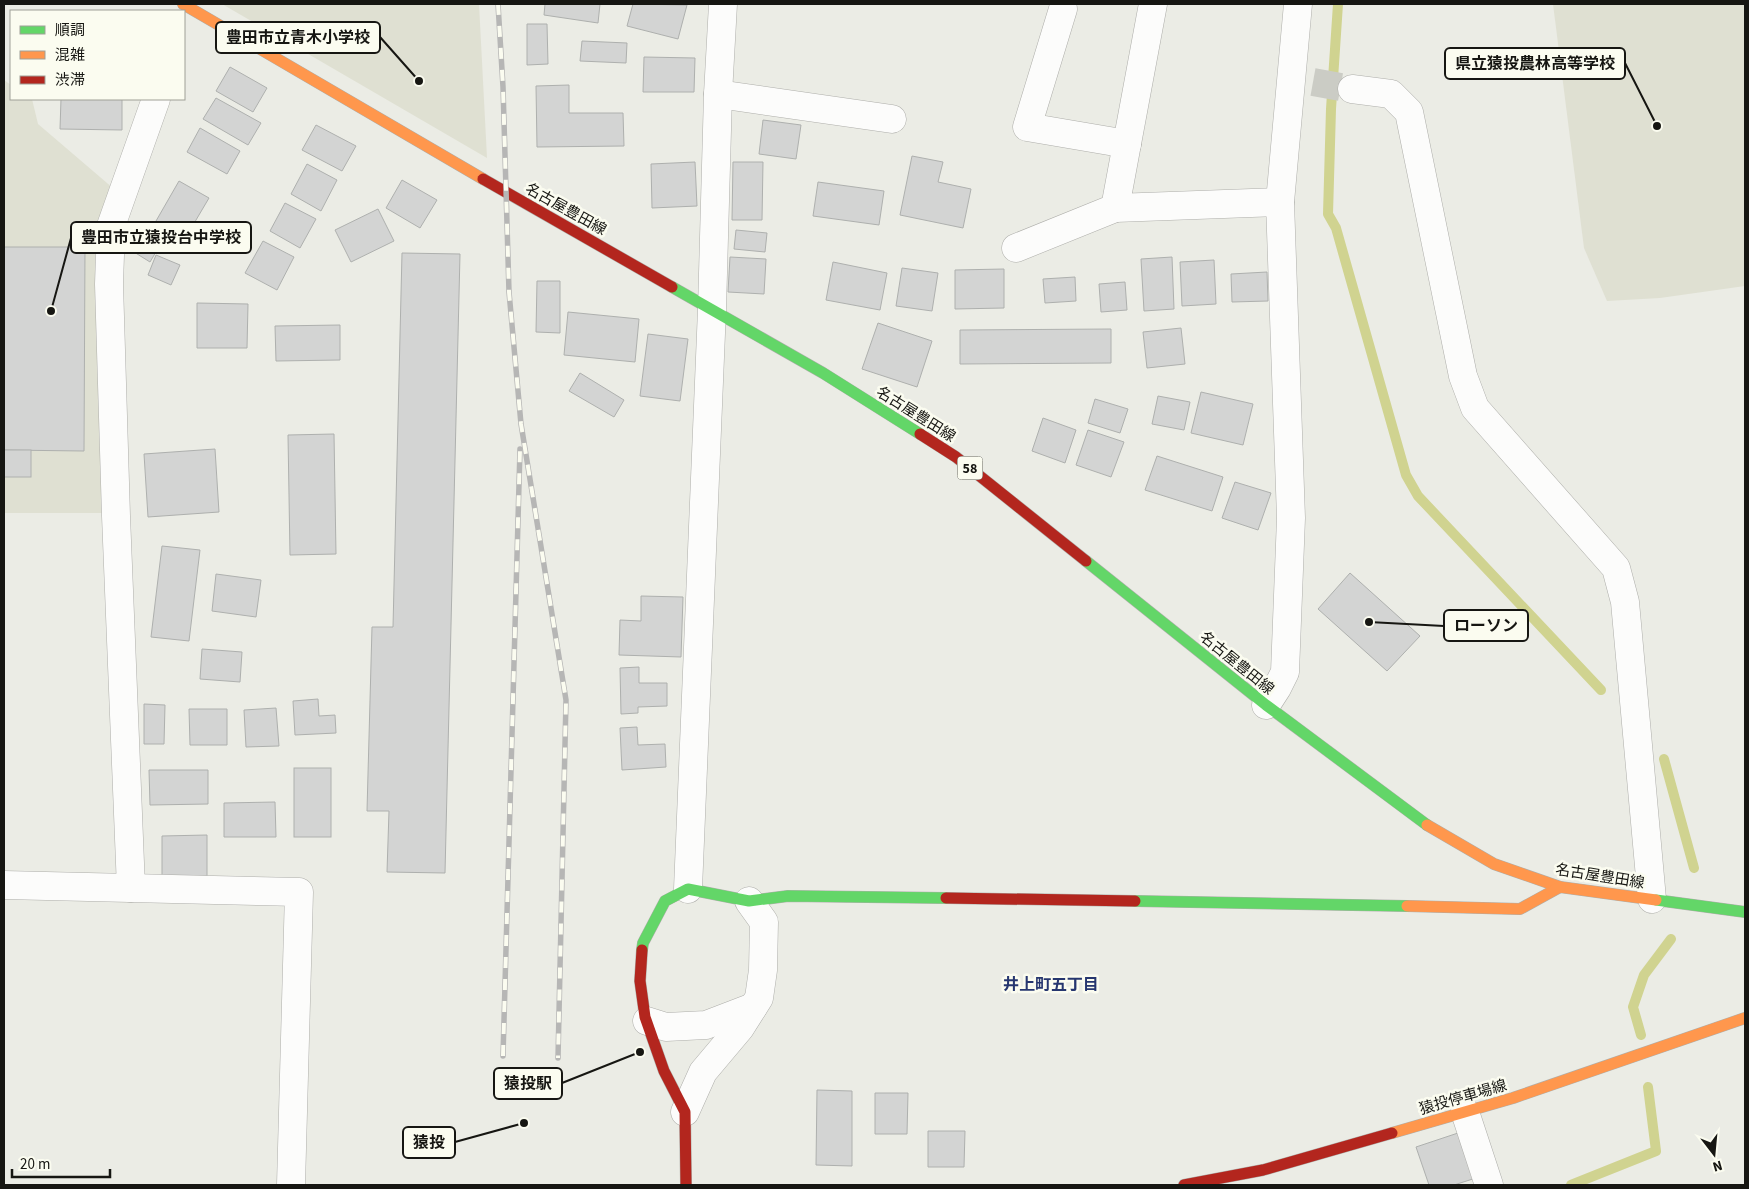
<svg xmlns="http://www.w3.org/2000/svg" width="1749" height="1189" viewBox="0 0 1749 1189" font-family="'Source Sans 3','Noto Sans JP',sans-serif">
	<rect width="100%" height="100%" fill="#ebece5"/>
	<g fill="#dfe0d2">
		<path d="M222,4H479L487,158Z"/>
		<path d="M1553,4H1745V286L1660,298L1607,301L1584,248Z"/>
		<path d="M4,80L11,85V99H32L38,124L114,189L95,252L106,513H4Z"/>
	</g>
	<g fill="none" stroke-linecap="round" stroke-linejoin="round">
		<g stroke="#d0d390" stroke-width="10">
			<path d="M1338,4L1331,109L1328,214L1336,228L1406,475L1418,496L1601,690"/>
			<path d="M1664,759L1694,868"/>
			<path d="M1641,1035L1633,1007L1644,975L1671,939"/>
			<path d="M1571,1185L1656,1151L1648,1087"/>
		</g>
	</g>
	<g fill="#d3d4d3" stroke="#aeb0ae">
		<path d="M545,4H600L598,23L544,15Z"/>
		<path d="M633,4L687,5L678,39L627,26Z"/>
		<path d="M527,24H547L548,64L527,65Z"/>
		<path d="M582,41L627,43L626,63L580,61Z"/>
		<path d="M644,57L695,58L694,92H643Z"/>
		<path d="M230,67L267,88L253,112L216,91Z"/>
		<path d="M569,85V113H623L624,146L537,147L536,86Z"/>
		<path d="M216,98L261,123L248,145L203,119Z"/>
		<path d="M61,99H122V130L60,129Z"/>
		<path d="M763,120L801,125L796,159L759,154Z"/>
		<path d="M316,125L356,146L342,171L302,150Z"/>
		<path d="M200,128L240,151L227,174L187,152Z"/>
		<path d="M912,156L943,162L938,182L971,189L963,228L900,215Z"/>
		<path d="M695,162L697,206L652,208L651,164Z"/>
		<path d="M733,162H763L762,220H732Z"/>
		<path d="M307,164L337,180L321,211L291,194Z"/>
		<path d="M402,180L437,200L420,228L386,208Z"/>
		<path d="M179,181L209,198L186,237L156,221Z"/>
		<path d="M818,182L884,191L879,225L813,216Z"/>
		<path d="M285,203L316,219L300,248L270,231Z"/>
		<path d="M378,209L394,241L351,262L335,230Z"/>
		<path d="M138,226L163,240L150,262L126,247Z"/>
		<path d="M736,230L767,233L765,252L734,249Z"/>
		<path d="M263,241L294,257L277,290L245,273Z"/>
		<path d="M4,247H85L84,451L4,450Z"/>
		<path d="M402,253L460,254L445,873L387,872L389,811H367L372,627H393Z"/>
		<path d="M156,255L180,265L171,285L148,275Z"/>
		<path d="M730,257L766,259L764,294L728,292Z"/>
		<path d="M1172,257L1174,309L1144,311L1141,259Z"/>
		<path d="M1214,260L1216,304L1182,306L1180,262Z"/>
		<path d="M833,262L887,273L880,310L826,300Z"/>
		<path d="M902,268L938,273L932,311L896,306Z"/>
		<path d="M1004,269V308L955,309V270Z"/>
		<path d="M1267,272L1268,301L1232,302L1231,274Z"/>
		<path d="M1075,277L1076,301L1045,303L1043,279Z"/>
		<path d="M537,281H560V333L536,332Z"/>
		<path d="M1125,282L1127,310L1101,312L1099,284Z"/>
		<path d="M197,303L248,304L247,348H197Z"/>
		<path d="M568,312L639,319L635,362L564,355Z"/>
		<path d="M878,323L932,341L917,387L862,369Z"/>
		<path d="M340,325V360L276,361L275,326Z"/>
		<path d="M1181,328L1185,364L1147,368L1143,332Z"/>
		<path d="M1111,329V363L960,364V330Z"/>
		<path d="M648,334L688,339L680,401L640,396Z"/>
		<path d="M580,373L624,400L614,417L569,391Z"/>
		<path d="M1201,392L1253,404L1243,445L1191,433Z"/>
		<path d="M1158,396L1190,402L1184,430L1152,424Z"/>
		<path d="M1095,399L1128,409L1120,433L1088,423Z"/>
		<path d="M1043,418L1076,430L1065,463L1032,451Z"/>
		<path d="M1088,430L1124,442L1111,477L1076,465Z"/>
		<path d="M334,434L336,554L290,555L288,435Z"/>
		<path d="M215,449L219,512L148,517L144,454Z"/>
		<rect x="4" y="450" width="27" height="27"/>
		<path d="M1157,456L1223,477L1212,511L1145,490Z"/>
		<path d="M1235,482L1271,493L1258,530L1222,518Z"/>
		<path d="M162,546L200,550L189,641L151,637Z"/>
		<path d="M1350,573L1420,636L1387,671L1318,609Z"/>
		<path d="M216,574L261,580L256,617L212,611Z"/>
		<path d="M641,596L683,597L681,657L619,655L620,620L641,621Z"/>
		<path d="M202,649L242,652L240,682L200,679Z"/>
		<path d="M639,667V683H667V706L638,707V713L621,714L620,668Z"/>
		<path d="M318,699L319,716L335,715L336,733L295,735L293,701Z"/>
		<path d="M144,704L165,705L164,744H144Z"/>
		<path d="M276,708L279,746L246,747L244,710Z"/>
		<path d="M189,709H227V745H190Z"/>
		<path d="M637,727L638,745L665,744L666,767L622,770L620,728Z"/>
		<rect x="294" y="768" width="37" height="69"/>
		<path d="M149,770H208V804L150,805Z"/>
		<path d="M275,802L276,837H224V803Z"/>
		<path d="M207,835V876L162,877V836Z"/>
		<path d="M817,1090L852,1091V1166L816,1165Z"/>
		<path d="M875,1093H908L907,1134H875Z"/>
		<path d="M928,1131H965L964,1167H928Z"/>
		<path d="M1464,1131L1479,1177L1454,1185H1429L1416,1147Z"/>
	</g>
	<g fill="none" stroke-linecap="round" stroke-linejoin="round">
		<path stroke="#cbccc5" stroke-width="28" stroke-dasharray="28 14" stroke-linecap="butt" d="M1313,82L1352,89"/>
		<g stroke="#aeaeaa" stroke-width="29">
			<g id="street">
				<path d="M1153,4L1115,208L1280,202"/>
				<path d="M1063,9L1027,127L1127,144"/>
				<path d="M1352,89L1391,94L1409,112L1463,376L1475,408L1616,568L1625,602L1652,899"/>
				<path d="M718,94L892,119"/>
				<path d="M1016,248L1115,208"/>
				<path d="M1266,705L1277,688L1285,672L1291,518L1280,202L1298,4"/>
				<path d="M4,885L299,892L291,1185"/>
				<path d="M131,888L116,516L109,284L111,226L156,99"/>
				<path d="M688,889L712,309L718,94L723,4"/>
				<path d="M647,1021L666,1027L706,1025L753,1007"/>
				<path d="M685,1112L703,1072L740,1028L759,998L763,970L764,922L749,901"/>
				<path d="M1465,1112L1489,1185"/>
			</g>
		</g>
		<g stroke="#aeaeaa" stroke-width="12">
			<g id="fast">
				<path d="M672,287L823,373L920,434"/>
				<path d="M1086,561L1266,705L1427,825"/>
				<path d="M1656,900L1745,912"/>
				<path d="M1135,901L1407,906"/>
				<path d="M642,950L643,943L665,901L688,889L749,901L788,896L946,898"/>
			</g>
		</g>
		<g stroke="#aeaeaa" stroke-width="12">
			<g id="slow">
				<path d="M183,4L483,179"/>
				<path d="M1427,825L1494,864L1560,887L1656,900"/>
				<path d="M1407,906L1520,909L1560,887"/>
				<path d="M1392,1133L1513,1098L1745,1018"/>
			</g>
		</g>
		<g stroke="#aeaeaa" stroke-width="12">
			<g id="jam">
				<path d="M483,179L672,287"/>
				<path d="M920,434L956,457L1086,561"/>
				<path d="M946,898L1135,901"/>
				<path d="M642,950L640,981L645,1017L664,1071L685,1112L686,1185"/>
				<path d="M1184,1185L1263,1170L1392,1133"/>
			</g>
		</g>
		<use href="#street" stroke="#fcfcfb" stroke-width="28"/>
		<use href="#fast" stroke="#63d668" stroke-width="11"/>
		<use href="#slow" stroke="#ff974d" stroke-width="11"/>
		<use href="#jam" stroke="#b3261e" stroke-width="11"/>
		<g stroke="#b6b6b5" stroke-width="5.5">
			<g id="rail">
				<path d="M498,4L503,87L509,292L521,424L566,700L558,1058"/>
				<path d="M503,1056L520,449"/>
			</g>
		</g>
		<use href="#rail" stroke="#fbfcf0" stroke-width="4" stroke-dasharray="11" stroke-linecap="butt"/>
	</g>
	<g text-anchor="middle" stroke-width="5" stroke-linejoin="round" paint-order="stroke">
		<rect fill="#fbfcf0" stroke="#5b5b55" stroke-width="1" x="957.5" y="456.5" width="25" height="23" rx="4"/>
		<g font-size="14" font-weight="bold" fill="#161612">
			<text x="970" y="473">58</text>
		</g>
		<g font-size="15" fill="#161612" stroke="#fbfcf0">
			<text transform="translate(566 209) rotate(29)" y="5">名古屋豊田線</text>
			<text transform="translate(916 414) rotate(32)" y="5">名古屋豊田線</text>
			<text transform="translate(1237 663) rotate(39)" y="5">名古屋豊田線</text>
			<text transform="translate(1600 876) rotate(9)" y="5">名古屋豊田線</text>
			<text transform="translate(1463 1097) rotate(-16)" y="5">猿投停車場線</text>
		</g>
		<g font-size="16" font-weight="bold" fill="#26366f" stroke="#fbfcf0">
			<text x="1051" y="990">井上町五丁目</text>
		</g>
	</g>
	<path fill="none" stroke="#161612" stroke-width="2" d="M419 81L380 37M1657 126L1625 63M51 311L71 238M1369 622L1444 626M640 1052L562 1083M524 1123L455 1142"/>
	<g fill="#161612" stroke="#fbfcf0" stroke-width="2">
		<circle cx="419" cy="81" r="5"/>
		<circle cx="1657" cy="126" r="5"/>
		<circle cx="51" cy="311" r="5"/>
		<circle cx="1369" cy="622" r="5"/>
		<circle cx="640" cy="1052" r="5"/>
		<circle cx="524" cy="1123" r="5"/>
	</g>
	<g fill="#fbfcf0" stroke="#161612" stroke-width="2">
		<rect x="216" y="22" width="164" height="31" rx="5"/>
		<rect x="1445" y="48" width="180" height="31" rx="5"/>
		<rect x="71" y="222" width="180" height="31" rx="5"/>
		<rect x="1444" y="610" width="84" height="31" rx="5"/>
		<rect x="494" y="1068" width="68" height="31" rx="5"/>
		<rect x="403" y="1127" width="52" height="31" rx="5"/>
	</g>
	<g font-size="16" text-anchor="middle" font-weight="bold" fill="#161612">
		<text x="298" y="43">豊田市立青木小学校</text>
		<text x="1535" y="69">県立猿投農林高等学校</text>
		<text x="161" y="243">豊田市立猿投台中学校</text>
		<text x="1486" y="631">ローソン</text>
		<text x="528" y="1089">猿投駅</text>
		<text x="429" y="1148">猿投</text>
	</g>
	<rect width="1749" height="1189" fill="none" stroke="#161612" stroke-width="10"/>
	<rect x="10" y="10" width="175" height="90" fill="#fbfcf0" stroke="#9fa097"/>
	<rect x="20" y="26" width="25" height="8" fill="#63d668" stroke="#9fa097"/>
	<text x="55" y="35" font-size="15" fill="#161612">順調</text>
	<rect x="20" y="51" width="25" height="8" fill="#ff974d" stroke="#9fa097"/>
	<text x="55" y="60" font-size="15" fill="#161612">混雑</text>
	<rect x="20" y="76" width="25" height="8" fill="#b3261e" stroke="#9fa097"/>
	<text x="55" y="85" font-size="15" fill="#161612">渋滞</text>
	<g transform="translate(1714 1154) rotate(164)" stroke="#fbfcf0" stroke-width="4" paint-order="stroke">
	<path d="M0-4L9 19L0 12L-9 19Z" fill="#161612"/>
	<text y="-8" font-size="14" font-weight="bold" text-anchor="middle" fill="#161612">N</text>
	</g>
	<path d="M12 1169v8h98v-8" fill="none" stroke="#161612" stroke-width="2.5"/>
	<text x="20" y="1169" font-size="15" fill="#161612" stroke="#fbfcf0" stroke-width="4" paint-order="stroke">20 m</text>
</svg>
